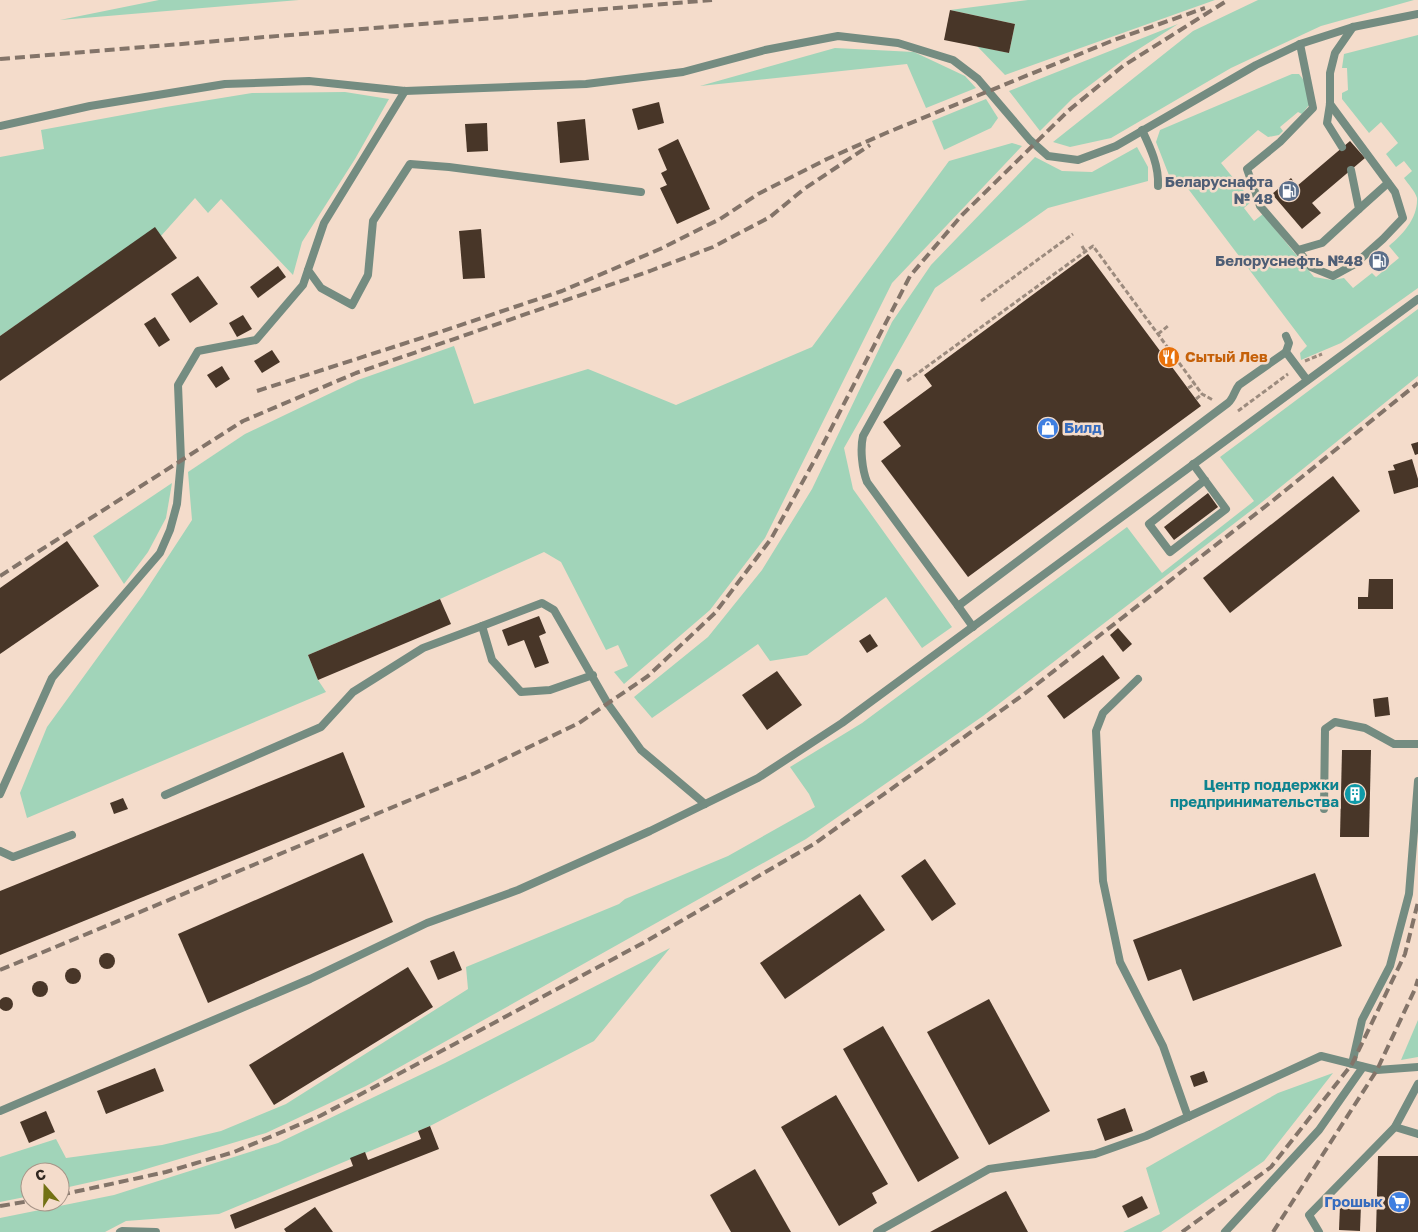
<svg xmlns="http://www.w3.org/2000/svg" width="1418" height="1232" viewBox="0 0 1418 1232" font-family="'Golos Text',sans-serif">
	<rect width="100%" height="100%" fill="#f4dccb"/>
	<g fill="#a1d4b9">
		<path d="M159,0H299L60,20Z"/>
		<path d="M1028,0H1215L1005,75L977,46L1009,53L1015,24L950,10Z"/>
		<path d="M1258,0H1414L1321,26L1231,68L1111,138L1070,147L1053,142L1193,31Z"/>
		<path d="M1178,24L1131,54L1073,98L1040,131L1009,91Z"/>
		<path d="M1418,35V288L1341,343L1301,360L1300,353L1307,346L1298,334L1186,186L1172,183L1156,142L1160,130L1292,74H1299L1306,83L1309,105L1302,114L1298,112L1280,127L1283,131L1279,135L1268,137L1258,130L1221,163L1252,201L1244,208L1254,221L1263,214L1314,277L1332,280L1344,278L1353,288L1372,273L1376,277L1399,258L1389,246C1402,235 1418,219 1417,198C1415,191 1408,184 1404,178L1412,171L1404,161L1396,167L1386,154L1398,143L1381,122L1369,133L1342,99V93L1348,90L1347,68H1342L1344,54Z"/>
		<path d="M835,48L914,52L965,76L976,88L926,108L907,64L700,86Z"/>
		<path d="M345,92L389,99L355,159L302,242L293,275L221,199L208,213L195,198L161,236L155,228L0,336V157L44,149L41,130L166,107L252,93Z"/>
		<path d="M986,99L998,118L991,128L944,150L932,121Z"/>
		<path d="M1012,143L1022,146L892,283L765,538L710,610L624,684L614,672L628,666L618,645L606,650L561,562L544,552L440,599L308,655L318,680L326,692L27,818L20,793L47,727L143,595L192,520L188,472L245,434L358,380L454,346L474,404L588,369L676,405L812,347L949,161Z"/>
		<path d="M1137,147L1148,167V181L1048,208L935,288L844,448L853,489L952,627L922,648L886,597L807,655L770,661L758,644L652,718L634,697L708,637L762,570L812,489L892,322L931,265L1035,157L1062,171L1092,172Z"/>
		<path d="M1418,309V376L1257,506L983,716L806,839L366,1086L266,1133L136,1172L60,1189V1172H30V1196L0,1202V1157L56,1139L66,1158L162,1145L221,1131L286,1104L468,989L466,967L619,904L625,899L728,856L815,807L809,794L790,767L862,723L1127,527L1162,573L1254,501L1220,457Z"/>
		<path d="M172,483L166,518L148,552L124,584L93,536Z"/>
		<path d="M670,948L594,1041L430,1126L219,1214L126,1221L105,1232H0V1218L114,1195L278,1143L445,1063Z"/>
		<path d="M1418,1020V1057L1401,1060Z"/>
		<path d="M1333,1073L1264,1161L1161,1232H1123L1160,1214L1146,1168L1278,1093Z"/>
	</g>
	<g fill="#483628">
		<path d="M950,10L1015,24L1009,53L944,40Z"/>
		<path d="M659,102L664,123L638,130L632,109Z"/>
		<path d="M585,119L589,160L560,163L557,122Z"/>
		<path d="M487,123L488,151L467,152L465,124Z"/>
		<path d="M678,139L710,209L677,224L660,188L667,185L661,173L667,170L658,149Z"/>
		<path d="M1350,141L1365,158L1312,203L1321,213L1302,229L1272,194L1291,178L1297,186Z"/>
		<path d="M155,227L177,258L0,381V336Z"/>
		<path d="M481,229L485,278L463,279L459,231Z"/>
		<path d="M1088,254L1201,406L968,577L881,461L901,446L883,422L932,386L924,375Z"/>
		<path d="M278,266L286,277L258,298L250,287Z"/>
		<path d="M198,276L218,304L190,323L171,294Z"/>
		<path d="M243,315L252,329L237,337L229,323Z"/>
		<path d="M155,317L170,340L159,347L144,324Z"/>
		<path d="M272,350L280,362L262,373L254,361Z"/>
		<path d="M222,366L230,379L216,388L207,375Z"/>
		<path d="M1418,442V454L1415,455L1411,444Z"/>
		<path d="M1412,459L1418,479V487L1394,494L1388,471L1395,470L1393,465Z"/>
		<path d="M1333,476L1360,511L1230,613L1203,578Z"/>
		<path d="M1208,493L1218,507L1174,540L1164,527Z"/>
		<path d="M67,541L99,586L0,654V588Z"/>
		<path d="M1369,579H1393V609H1358V597H1368Z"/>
		<path d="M440,599L451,624L318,680L308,655Z"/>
		<path d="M539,616L546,633L539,636L549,663L535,668L524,640L508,646L502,630Z"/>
		<path d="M1118,628L1132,644L1123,652L1110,635Z"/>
		<path d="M870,634L878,646L867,653L859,641Z"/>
		<path d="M1103,655L1120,678L1064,719L1047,696Z"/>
		<path d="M777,671L802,705L767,730L742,695Z"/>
		<path d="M1388,697L1390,715L1375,717L1373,699Z"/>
		<path d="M1342,750H1371L1369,837H1340Z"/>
		<path d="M343,752L365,807L0,955V891Z"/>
		<path d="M123,798L128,809L114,814L110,803Z"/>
		<path d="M363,853L393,922L208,1003L178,934Z"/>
		<path d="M925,859L956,904L932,921L901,876Z"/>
		<path d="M1315,873L1342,946L1193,1001L1181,969L1148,981L1133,940Z"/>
		<path d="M860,894L885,930L785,999L760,963Z"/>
		<path d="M454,951L462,970L438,980L430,961Z"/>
		<circle cx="107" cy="961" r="8"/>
		<path d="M408,967L433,1007L274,1105L249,1065Z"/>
		<circle cx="73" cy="976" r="8"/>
		<circle cx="40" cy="989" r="8"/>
		<circle cx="6" cy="1004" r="7"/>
		<path d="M989,999L1050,1111L989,1145L927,1032Z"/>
		<path d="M883,1026L959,1158L918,1182L843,1049Z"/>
		<path d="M155,1068L164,1091L106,1114L97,1091Z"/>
		<path d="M1204,1071L1208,1082L1194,1087L1190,1076Z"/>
		<path d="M836,1095L888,1184L872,1193L877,1203L839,1226L781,1127Z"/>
		<path d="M1125,1108L1133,1131L1105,1141L1097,1119Z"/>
		<path d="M46,1111L55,1132L29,1143L20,1122Z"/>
		<path d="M430,1126L439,1149L235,1229L230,1215L353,1166L350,1158L365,1152L368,1160L421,1139L418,1131Z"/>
		<path d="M1378,1156H1418V1232H1376Z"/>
		<path d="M755,1169L791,1232H731L710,1195Z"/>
		<path d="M1006,1191L1028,1232H930Z"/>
		<path d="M1142,1196L1148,1208L1128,1218L1122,1206Z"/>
		<path d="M1340,1205H1361L1360,1231L1339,1230Z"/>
		<path d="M315,1207L333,1232H286L284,1229Z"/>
	</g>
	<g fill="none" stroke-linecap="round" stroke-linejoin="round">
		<g stroke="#9c8b7e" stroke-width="3" stroke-dasharray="5 2.5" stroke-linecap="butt">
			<path d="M1082,246L1085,251"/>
			<path d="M981,301L1073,234"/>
			<path d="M1158,334L1168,326"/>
			<path d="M1305,361L1322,354"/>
			<path d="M907,381L1093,246L1202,394L1213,400"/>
			<path d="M1188,388L1195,384"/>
			<path d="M1196,399L1202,394"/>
			<path d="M1238,411L1288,374"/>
		</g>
		<g stroke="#748c81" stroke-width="8">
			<path d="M1300,44L1313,108L1280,142L1247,169L1260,206L1298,250L1322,243L1359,209L1351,170"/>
			<path d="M405,91L324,223L308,270L321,288L352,305L368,275L373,221L410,164L449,167L641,192"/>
			<path d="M0,126L90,106L225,84L309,81L405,91L586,84L683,72L765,50L838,36L898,43L953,60L978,79L1030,140L1048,156L1078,160L1116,146L1256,65L1300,44L1353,27L1418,14"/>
			<path d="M1142,130C1151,149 1159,166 1158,186"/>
			<path d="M1342,147L1327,123L1330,104V73L1335,53L1353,27"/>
			<path d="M1359,209L1388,183"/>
			<path d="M1298,250L1311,267L1333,276L1355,264L1383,239L1403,218L1395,192L1330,104"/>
			<path d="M1286,336L1289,343L1286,352L1307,380"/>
			<path d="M898,373L863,436C860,449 862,469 867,482L958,606L1228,403C1234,398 1234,391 1239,385L1286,352"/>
			<path d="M1193,464L1226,509L1170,552L1149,524L1205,480"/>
			<path d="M958,606L973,627"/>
			<path d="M593,675L550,690L521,692L492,660L482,626L542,603L554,610L608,704L641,750L705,804"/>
			<path d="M1138,679L1103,713L1096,731L1103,881L1120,962L1163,1046L1188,1117"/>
			<path d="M0,794L52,678L160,553L170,530L177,504L181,460L178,385L198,351L256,340L303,285L308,270"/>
			<path d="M165,795L321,727L353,692L423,648L482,626"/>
			<path d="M1324,809L1325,729L1335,722L1365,728L1394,744H1418"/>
			<path d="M0,851L13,857L72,835"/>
			<path d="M1352,1064L1362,1020L1390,966L1409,894L1418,781"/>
			<path d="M0,1111L310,979L427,923L518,890L650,831L758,778L842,723L1418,299"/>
			<path d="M1395,1127L1418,1134"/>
			<path d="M120,1232L122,1231L156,1232"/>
			<path d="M877,1232L989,1169L1095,1154L1146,1136L1321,1056L1377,1070L1418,1067"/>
			<path d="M1225,1232L1319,1130L1363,1067"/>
			<path d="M1319,1232L1309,1215L1395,1127L1418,1084"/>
		</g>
		<g stroke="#837469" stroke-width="4" stroke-dasharray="10 5" stroke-linecap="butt">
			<path d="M0,59L712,0"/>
			<path d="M257,391L440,332L562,291L660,249L720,219L758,194L827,159L886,133L1114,40L1205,8"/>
			<path d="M0,576L243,421L356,373L650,271L713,247L770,217L804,189L870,145"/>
			<path d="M0,970L475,773L579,723L648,676L715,613L771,539L818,454L910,276L962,215L1068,111L1123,66L1228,0"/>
			<path d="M60,1195L166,1172L234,1152L320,1116L643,943L814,844L1023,695L1271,502L1418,383"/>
			<path d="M0,1206L30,1201"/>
			<path d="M1182,1232L1271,1167L1352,1064L1405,954L1418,902"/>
			<path d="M1273,1232L1377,1070L1415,989L1418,979"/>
		</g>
	</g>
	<defs>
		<g id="fuel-disc" transform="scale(1.125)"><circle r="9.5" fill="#5c6f8a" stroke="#f4dccb"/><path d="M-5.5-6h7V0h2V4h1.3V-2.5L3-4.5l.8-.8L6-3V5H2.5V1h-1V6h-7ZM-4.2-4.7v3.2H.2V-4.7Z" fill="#fff"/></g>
		<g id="restaurant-disc" transform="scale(1.125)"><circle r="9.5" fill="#e8710a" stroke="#f4dccb"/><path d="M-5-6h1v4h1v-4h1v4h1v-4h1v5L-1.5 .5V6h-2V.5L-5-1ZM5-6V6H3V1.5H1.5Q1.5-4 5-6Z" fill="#fff"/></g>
		<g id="shop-disc" transform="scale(1.125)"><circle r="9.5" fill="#3f7fe0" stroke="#f4dccb"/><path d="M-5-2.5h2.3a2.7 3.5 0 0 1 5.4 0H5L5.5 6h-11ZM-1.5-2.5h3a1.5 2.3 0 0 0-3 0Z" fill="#fff"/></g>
		<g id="building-disc" transform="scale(1.125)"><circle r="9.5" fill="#0f9aa8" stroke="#f4dccb"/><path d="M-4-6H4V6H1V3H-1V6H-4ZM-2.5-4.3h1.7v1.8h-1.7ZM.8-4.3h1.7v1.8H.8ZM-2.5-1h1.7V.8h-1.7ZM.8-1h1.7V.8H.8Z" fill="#fff"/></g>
		<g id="supermarket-disc" transform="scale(1.125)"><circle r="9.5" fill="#3f7fe0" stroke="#f4dccb"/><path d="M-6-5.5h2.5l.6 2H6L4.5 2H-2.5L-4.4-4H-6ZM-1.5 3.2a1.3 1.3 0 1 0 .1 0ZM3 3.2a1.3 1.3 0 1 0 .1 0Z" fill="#fff"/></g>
	</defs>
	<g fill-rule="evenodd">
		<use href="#fuel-disc" x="1289" y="191"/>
		<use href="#fuel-disc" x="1379" y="261"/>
		<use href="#restaurant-disc" x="1169" y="357"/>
		<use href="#shop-disc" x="1048" y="428"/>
		<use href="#building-disc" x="1355" y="794"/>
		<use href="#supermarket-disc" x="1399" y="1202"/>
	</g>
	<g text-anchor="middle" stroke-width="5" stroke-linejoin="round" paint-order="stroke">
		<g font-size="15" font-weight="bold" fill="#4e5e75" stroke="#f4dccb" text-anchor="end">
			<text x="1273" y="187">Беларуснафта<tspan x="1273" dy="17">№ 48</tspan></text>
			<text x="1363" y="266">Белоруснефть №48</text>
		</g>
		<g font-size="15" font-weight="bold" fill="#c56008" stroke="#f4dccb" text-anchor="start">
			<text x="1185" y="362">Сытый Лев</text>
		</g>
		<g font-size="15" font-weight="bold" fill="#366cbe" stroke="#f4dccb" text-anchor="start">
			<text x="1064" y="433">Билд</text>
			<text x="1383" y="1207" text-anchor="end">Грошык</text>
		</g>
		<g font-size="15" font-weight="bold" fill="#0d838f" stroke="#f4dccb" text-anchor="end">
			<text x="1339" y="790">Центр поддержки<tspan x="1339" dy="17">предпринимательства</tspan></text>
		</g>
	</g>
	<g transform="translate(45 1187) rotate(340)"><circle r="24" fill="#f4dccb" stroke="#a69487"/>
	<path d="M0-4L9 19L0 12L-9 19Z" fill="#727114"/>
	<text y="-8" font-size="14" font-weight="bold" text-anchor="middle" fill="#312821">С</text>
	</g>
</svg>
